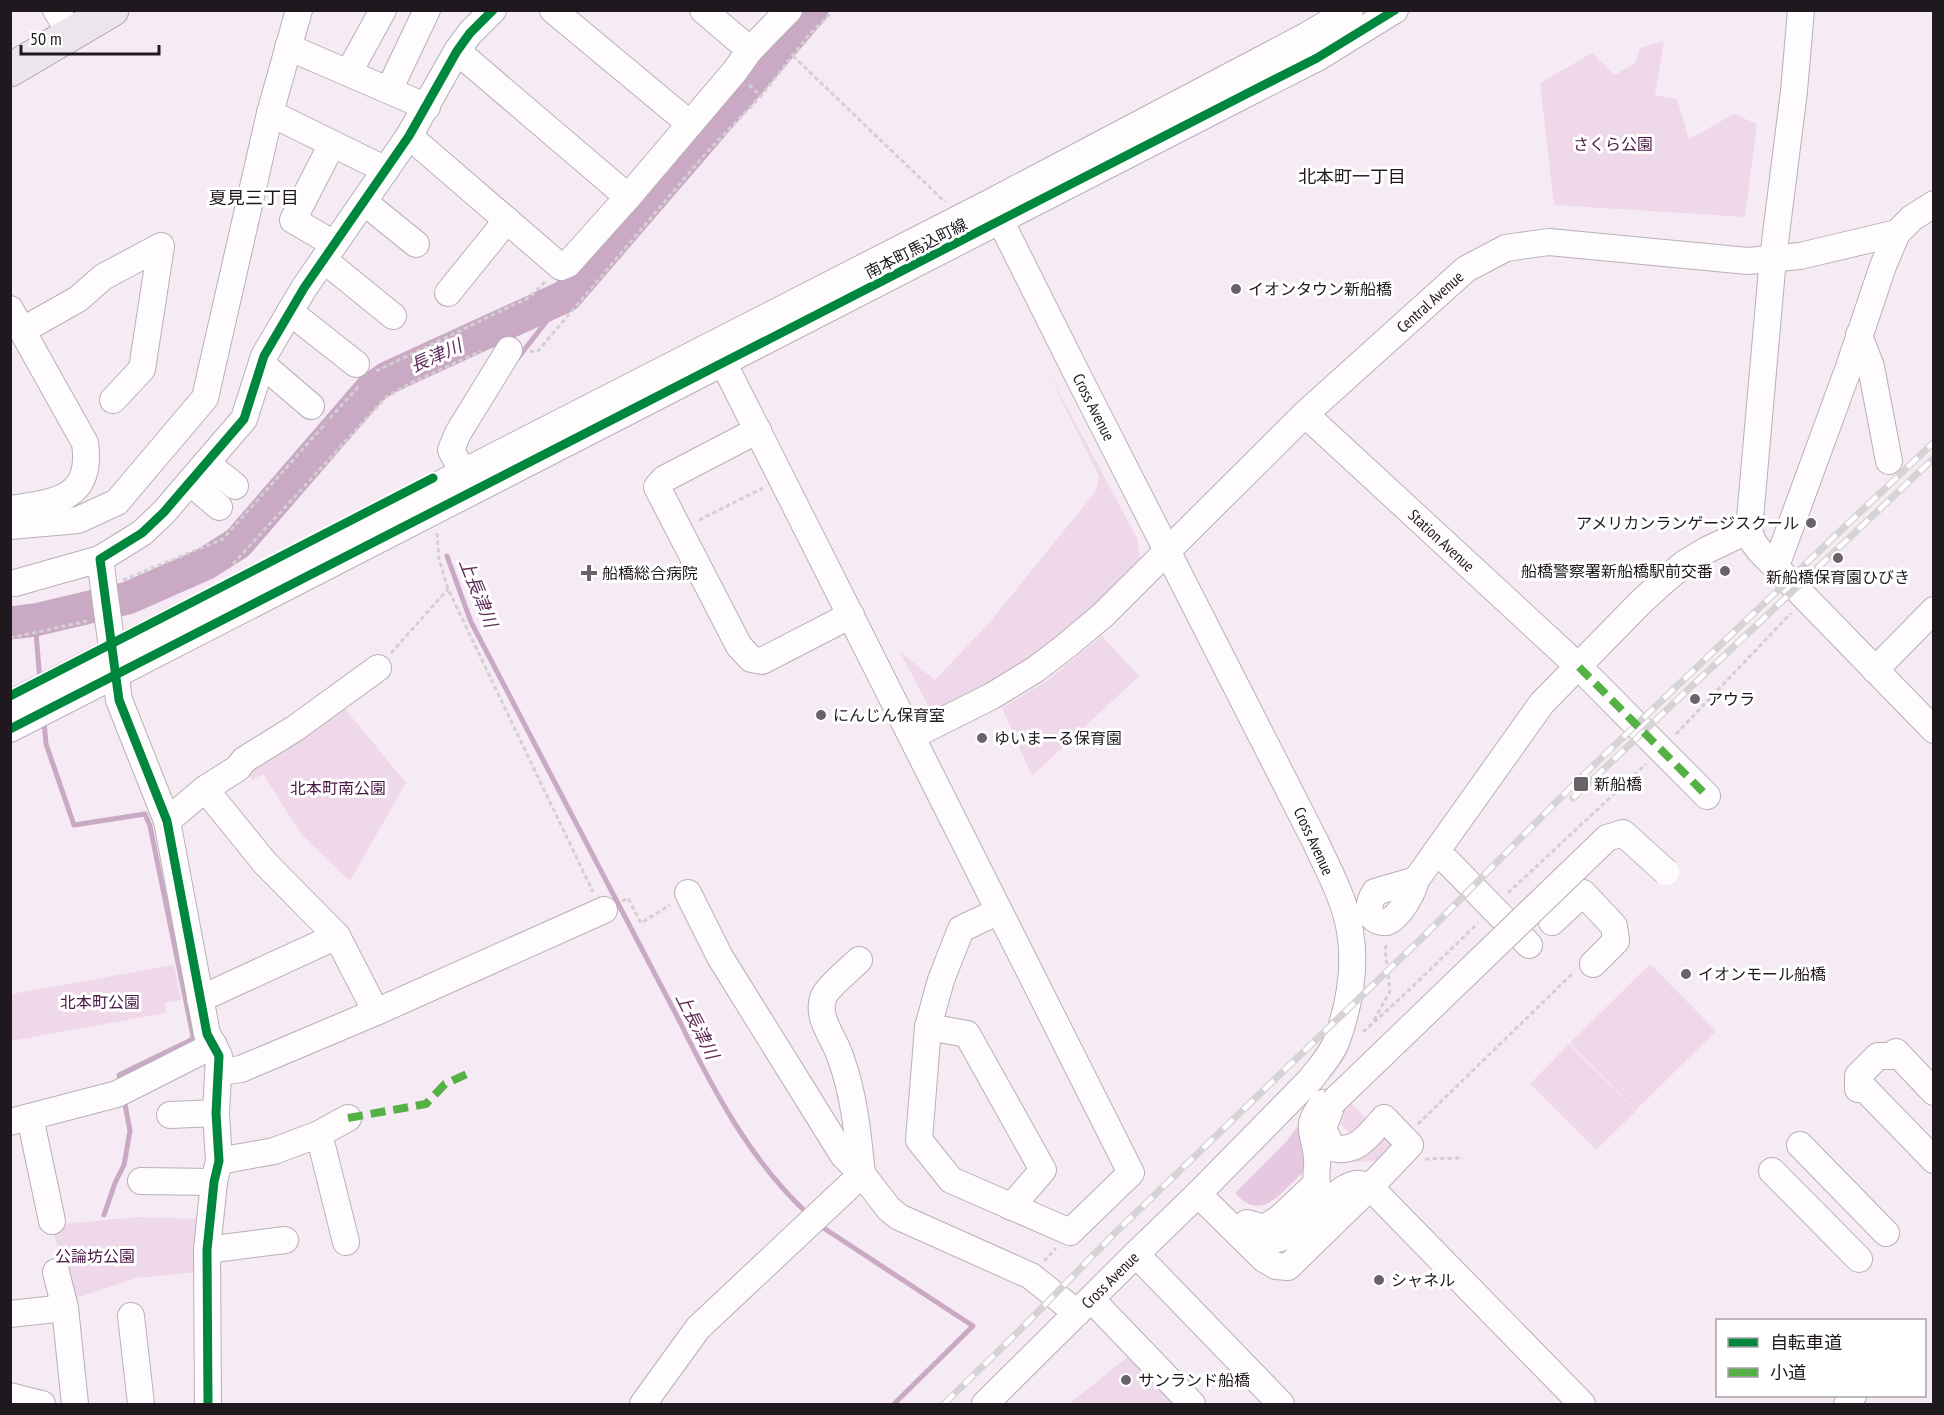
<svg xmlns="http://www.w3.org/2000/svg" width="1944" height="1415" viewBox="0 0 1944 1415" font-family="'PT Sans Narrow','Noto Sans JP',sans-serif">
	<rect width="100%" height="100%" fill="#f6ebf4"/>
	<g fill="#eed8ea">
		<path d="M1664,41L1655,95L1677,99L1689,139L1734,114L1757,124L1745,217L1554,205L1540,83L1592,53L1615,75L1635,63L1640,48Z"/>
		<path d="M1047,370L1137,538L1141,566L1036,659L934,717L900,652L935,680L989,623L1096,491L1099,476Z"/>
		<path d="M1102,636L1139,676L1032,776L1002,708L1048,680Z"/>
		<path d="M342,705L406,783L350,881L301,834L263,774L252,780L246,765Z"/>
		<path d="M1650,964L1716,1031L1636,1110L1570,1043Z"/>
		<path d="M174,965L181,1000L165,1003L166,1013L11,1041V994Z"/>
		<path d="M1569,1044L1636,1111L1596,1150L1530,1084Z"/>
		<path d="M1351,1103L1371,1123L1355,1139L1335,1118Z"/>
		<path d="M1379,1131L1393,1146L1378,1161L1353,1162L1352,1158Z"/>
		<path d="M138,1217L201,1219L200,1272L137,1278L70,1300L52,1225Z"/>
		<path d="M1129,1356L1176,1404H1069Z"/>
	</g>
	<path fill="#e6c9e1" d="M1304,1118C1305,1129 1311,1151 1309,1160C1307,1170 1299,1177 1292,1183C1273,1202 1257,1218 1235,1193L1286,1142Z"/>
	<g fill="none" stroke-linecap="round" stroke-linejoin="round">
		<g stroke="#c9a9c4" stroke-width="5">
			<path d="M518,358L566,296"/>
			<path d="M447,556L471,622L680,1022C714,1092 751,1161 808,1214"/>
			<path d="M35,620L40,682"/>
			<path d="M44,721L46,744L74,825L145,814L150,826L193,1036L191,1040L119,1075L121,1084"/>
			<path d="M104,1215L115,1183L124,1165L130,1131L124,1099"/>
			<path d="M819,1225L973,1326L894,1404"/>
		</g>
		<path stroke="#c9a9c4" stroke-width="33" d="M10,623L35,620L128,598L205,564L238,543L371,389L387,378L566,296L812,10"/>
		<g stroke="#b8b0b7" stroke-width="28">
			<g id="minor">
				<path d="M56,10L71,34"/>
				<path d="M553,10L690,124"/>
				<path d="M703,10L750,50"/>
				<path d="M1801,10L1794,91L1773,258L1749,530L1753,542L1759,550L1934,730"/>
				<path d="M288,47L427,107"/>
				<path d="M457,51L628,197"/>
				<path d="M349,72L383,10"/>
				<path d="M389,90L427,10"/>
				<path d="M270,113L386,170"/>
				<path d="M409,136L561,267L568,264L628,197L735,71L750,50L789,10"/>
				<path d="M332,144L293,220L334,244"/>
				<path d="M364,202L416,244"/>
				<path d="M324,260L393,316"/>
				<path d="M448,293L507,220"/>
				<path d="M10,309L85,443C93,500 55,502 10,509"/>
				<path d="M290,312L356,364"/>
				<path d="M23,330L78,299L103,277L161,246L142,369L113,400"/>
				<path d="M1859,335L1871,367L1889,461"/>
				<path d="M262,364L311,406"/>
				<path d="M724,364L1131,1173L1070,1232L951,1180L919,1140L928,1027L941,980L961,929L999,911"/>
				<path id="s1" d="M1305,414L1579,667L1707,796"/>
				<path d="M758,430L664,479L657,487L739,646L751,659L762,661L851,615"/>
				<path d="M206,463L235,486"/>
				<path d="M190,482L219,507"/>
				<path d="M470,486L451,450L458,433L509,350"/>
				<path d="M10,526L78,520L117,502L205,398L270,113L299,10"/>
				<path d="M100,559L119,700L167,821L207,1034L219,1056L216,1113L219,1161L214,1182L207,1250L208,1404"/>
				<path d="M1776,566L1849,367L1883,266L1897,233L1912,218L1934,204"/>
				<path d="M15,583L100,559L142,533L164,512L244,419L264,356L304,288L409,136L457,51L470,33L493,10"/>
				<path d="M1875,670L1934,610"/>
				<path d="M10,704L991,202L1306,36L1350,10"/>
				<path d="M10,729L1252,91L1317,58L1395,10"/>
				<path id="s2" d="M912,736L992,696L1036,669L1066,646L1103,615L1305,414L1466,269L1506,248L1549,242L1748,261L1800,256L1897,233"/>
				<path d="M205,789L238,768L244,760L294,729L378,668"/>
				<path d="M167,821L205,789L265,863L337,936L376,1012"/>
				<path d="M1435,853L1448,862L1529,945"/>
				<path d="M1416,880L1375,892C1369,902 1365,914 1378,921C1381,922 1384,923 1387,922C1400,917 1413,892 1416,880L1542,703L1641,602L1665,580L1685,563L1707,550L1749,530"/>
				<path d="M688,893L720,957L843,1155L862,1174L889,1209L899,1217L1031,1276L1077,1313"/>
				<path d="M1552,922L1583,893L1614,926L1616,941L1593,964"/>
				<path d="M859,960C851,968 828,987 824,996C815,1017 834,1037 840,1056C854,1093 858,1135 862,1174"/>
				<path d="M200,999L337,936"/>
				<path d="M928,1027L967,1034L1043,1170L1011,1207"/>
				<path d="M1896,1052L1934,1092"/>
				<path d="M219,1072L241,1069L376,1012L604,910"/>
				<path d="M1862,1086L1934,1160"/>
				<path d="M1858,1089V1076L1878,1056H1891"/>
				<path d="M170,1115L216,1113"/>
				<path d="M30,1117L52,1221"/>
				<path d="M10,1122L117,1094L214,1045"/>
				<path d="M319,1134L346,1242"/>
				<path d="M1800,1145L1886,1233"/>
				<path d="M219,1161L274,1151L319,1134L348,1118"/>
				<path d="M1772,1171L1859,1259"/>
				<path d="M141,1181L214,1182"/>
				<path d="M1198,1194L1264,1259L1276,1266L1288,1267L1370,1187L1410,1145L1384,1118C1369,1135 1357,1154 1332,1148L1323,1128L1333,1102L1323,1103C1303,1129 1315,1131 1317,1158C1318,1167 1315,1174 1317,1183L1280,1218L1264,1228L1247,1223"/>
				<path d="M1265,1238C1290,1251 1331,1187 1356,1184C1361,1183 1366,1186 1370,1187L1582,1404"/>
				<path d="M207,1250L285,1240"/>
				<path d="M1136,1254L1281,1404"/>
				<path d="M56,1272L65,1308"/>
				<path d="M1091,1299L1192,1404"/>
				<path d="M10,1314L65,1308L75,1404"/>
				<path d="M131,1316L141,1404"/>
				<path d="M10,1396L42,1404"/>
				<path d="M643,1404L698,1328L862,1174"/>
				<path id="s3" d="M985,1404L1136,1254L1198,1194L1311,1079C1320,1067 1332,1054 1337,1040C1349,1006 1356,967 1350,931C1345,900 1328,869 1315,841L1079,378L993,206"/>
				<path d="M1847,1404L1853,1396"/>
			</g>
		</g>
		<g stroke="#b1a3af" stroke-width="35">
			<path id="major" d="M10,70L112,10"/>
		</g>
		<g stroke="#d3cfd2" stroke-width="3" stroke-dasharray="4.5 3" stroke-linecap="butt">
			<path d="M793,56L945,202"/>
			<path d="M749,85L761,96"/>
			<path d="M530,351L537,352L706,153L761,96L807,37L834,10"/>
			<path d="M376,371L530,297L545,282"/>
			<path d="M330,418L360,385"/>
			<path d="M699,520L763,488"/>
			<path d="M437,533L439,559L448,589L593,892"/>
			<path d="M233,564L386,397L411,383L481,351"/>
			<path d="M123,580L223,539L326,423"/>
			<path d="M10,638L87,621"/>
			<path d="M391,653L448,589"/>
			<path d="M1676,734L1791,613"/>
			<path d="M1508,893L1646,764"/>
			<path d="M622,901L628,898L641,923L670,905"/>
			<path d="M1374,1020L1390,991L1385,949L1387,944"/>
			<path d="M1363,1032L1406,993L1478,923"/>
			<path d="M1418,1124L1574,972"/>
			<path d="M1425,1159L1463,1158"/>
			<path d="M1044,1261L1056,1248"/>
		</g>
		<use href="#minor" stroke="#fefcfd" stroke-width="26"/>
		<use href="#major" stroke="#ece6ec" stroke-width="33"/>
		<g stroke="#d6d3d5" stroke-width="7">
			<g id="rail">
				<path d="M1573,798L1934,458"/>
				<path d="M944,1404L1025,1325L1116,1232L1426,934L1577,781L1934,442"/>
			</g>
		</g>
		<use href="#rail" stroke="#fff" stroke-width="4.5" stroke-dasharray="14" stroke-linecap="butt"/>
		<g stroke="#b8b0b7" stroke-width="28" stroke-linecap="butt">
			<path id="minor-bridge" d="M1333,1102L1607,838L1623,833L1666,872"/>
		</g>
		<use href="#minor-bridge" stroke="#fefcfd" stroke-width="26"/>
		<g stroke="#55b145" stroke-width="8" stroke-dasharray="15 8" stroke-linecap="butt">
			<path d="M1579,667L1707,796"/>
			<path d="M348,1118L426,1104L445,1084L467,1074"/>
		</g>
		<g stroke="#fff" stroke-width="13">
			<g id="cycleway">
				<path d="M10,696L433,478"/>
				<path d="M10,729L1252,91L1317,58L1395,10"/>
				<path d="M208,1404L207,1250L214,1182L219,1161L216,1113L219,1056L207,1034L167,821L119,700L100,559L142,533L164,512L244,419L264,356L304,288L409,136L457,51L470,33L493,10"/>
			</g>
		</g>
		<use href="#cycleway" stroke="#00873e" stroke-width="9"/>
	</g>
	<g fill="#6a6269" stroke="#fff" stroke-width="2">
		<circle cx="1236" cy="289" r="6"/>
		<circle cx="1811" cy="523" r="6"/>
		<circle cx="1838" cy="558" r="6"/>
		<circle cx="1725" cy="571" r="6"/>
		<path d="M586 564h6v6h6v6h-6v6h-6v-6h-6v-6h6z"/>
		<circle cx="1695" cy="699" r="6"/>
		<circle cx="821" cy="715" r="6"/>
		<circle cx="982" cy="738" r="6"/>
		<rect x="1573" y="776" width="16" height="16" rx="3"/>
		<circle cx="1686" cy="974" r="6"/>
		<circle cx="1379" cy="1280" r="6"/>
		<circle cx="1126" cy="1380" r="6"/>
	</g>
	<g text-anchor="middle" stroke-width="6" stroke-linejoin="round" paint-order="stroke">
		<g font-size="16" fill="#4a1846" stroke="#fff">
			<text x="1613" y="150">さくら公園</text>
			<text x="338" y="794">北本町南公園</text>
			<text x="100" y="1008">北本町公園</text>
			<text x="95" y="1262">公論坊公園</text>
		</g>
		<g font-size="16" fill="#1f181e" stroke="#fff">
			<text transform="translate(916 248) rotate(-27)" y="6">南本町馬込町線</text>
			<text dy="6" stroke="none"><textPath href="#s2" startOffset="680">Central Avenue</textPath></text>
			<text transform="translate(1094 407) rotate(63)" y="6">Cross Avenue</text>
			<text dy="6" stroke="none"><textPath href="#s1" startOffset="186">Station Avenue</textPath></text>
			<text transform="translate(1314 841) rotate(65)" y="6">Cross Avenue</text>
			<text dy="6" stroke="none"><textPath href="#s3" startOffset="176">Cross Avenue</textPath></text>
		</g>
		<g font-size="16" fill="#1f181e" stroke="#fff" text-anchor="start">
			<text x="1248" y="295">イオンタウン新船橋</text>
			<text x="1799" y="529" text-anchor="end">アメリカンランゲージスクール</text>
			<text x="1713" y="577" text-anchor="end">船橋警察署新船橋駅前交番</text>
			<text x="602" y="579">船橋総合病院</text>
			<text x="1838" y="583" text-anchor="middle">新船橋保育園ひびき</text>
			<text x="1707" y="705">アウラ</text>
			<text x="833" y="721">にんじん保育室</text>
			<text x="994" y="744">ゆいまーる保育園</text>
			<text x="1594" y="790">新船橋</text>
			<text x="1698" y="980">イオンモール船橋</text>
			<text x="1391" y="1286">シャネル</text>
			<text x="1138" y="1386">サンランド船橋</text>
		</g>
		<g font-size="18" fill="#1f181e" stroke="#fff">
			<text x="1352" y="183">北本町一丁目</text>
			<text x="254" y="204">夏見三丁目</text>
		</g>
		<g font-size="18" font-style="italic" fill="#5f2b59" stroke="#fff">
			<text transform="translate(436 356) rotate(-24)" y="6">長津川</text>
			<text transform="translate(478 593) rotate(68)" y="6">上長津川</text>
			<text transform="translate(697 1026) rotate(63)" y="6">上長津川</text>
		</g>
	</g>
	<rect width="1944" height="1415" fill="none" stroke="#1f181e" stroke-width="24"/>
	<rect x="1716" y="1319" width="210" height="78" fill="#ffffff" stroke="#a5a3a5" stroke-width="1.5"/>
	<rect x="1728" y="1338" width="30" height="9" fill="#00873e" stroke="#a5a3a5" stroke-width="1.5"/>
	<text x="1770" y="1349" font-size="18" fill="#1f181e">自転車道</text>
	<rect x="1728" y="1368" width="30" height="9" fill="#55b145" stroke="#a5a3a5" stroke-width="1.5"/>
	<text x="1770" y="1379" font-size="18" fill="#1f181e">小道</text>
	<path d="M21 45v9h138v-9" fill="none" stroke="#1f181e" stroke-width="3"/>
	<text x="30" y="45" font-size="18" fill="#1f181e" stroke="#ffffff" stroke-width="4.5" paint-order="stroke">50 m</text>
</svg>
